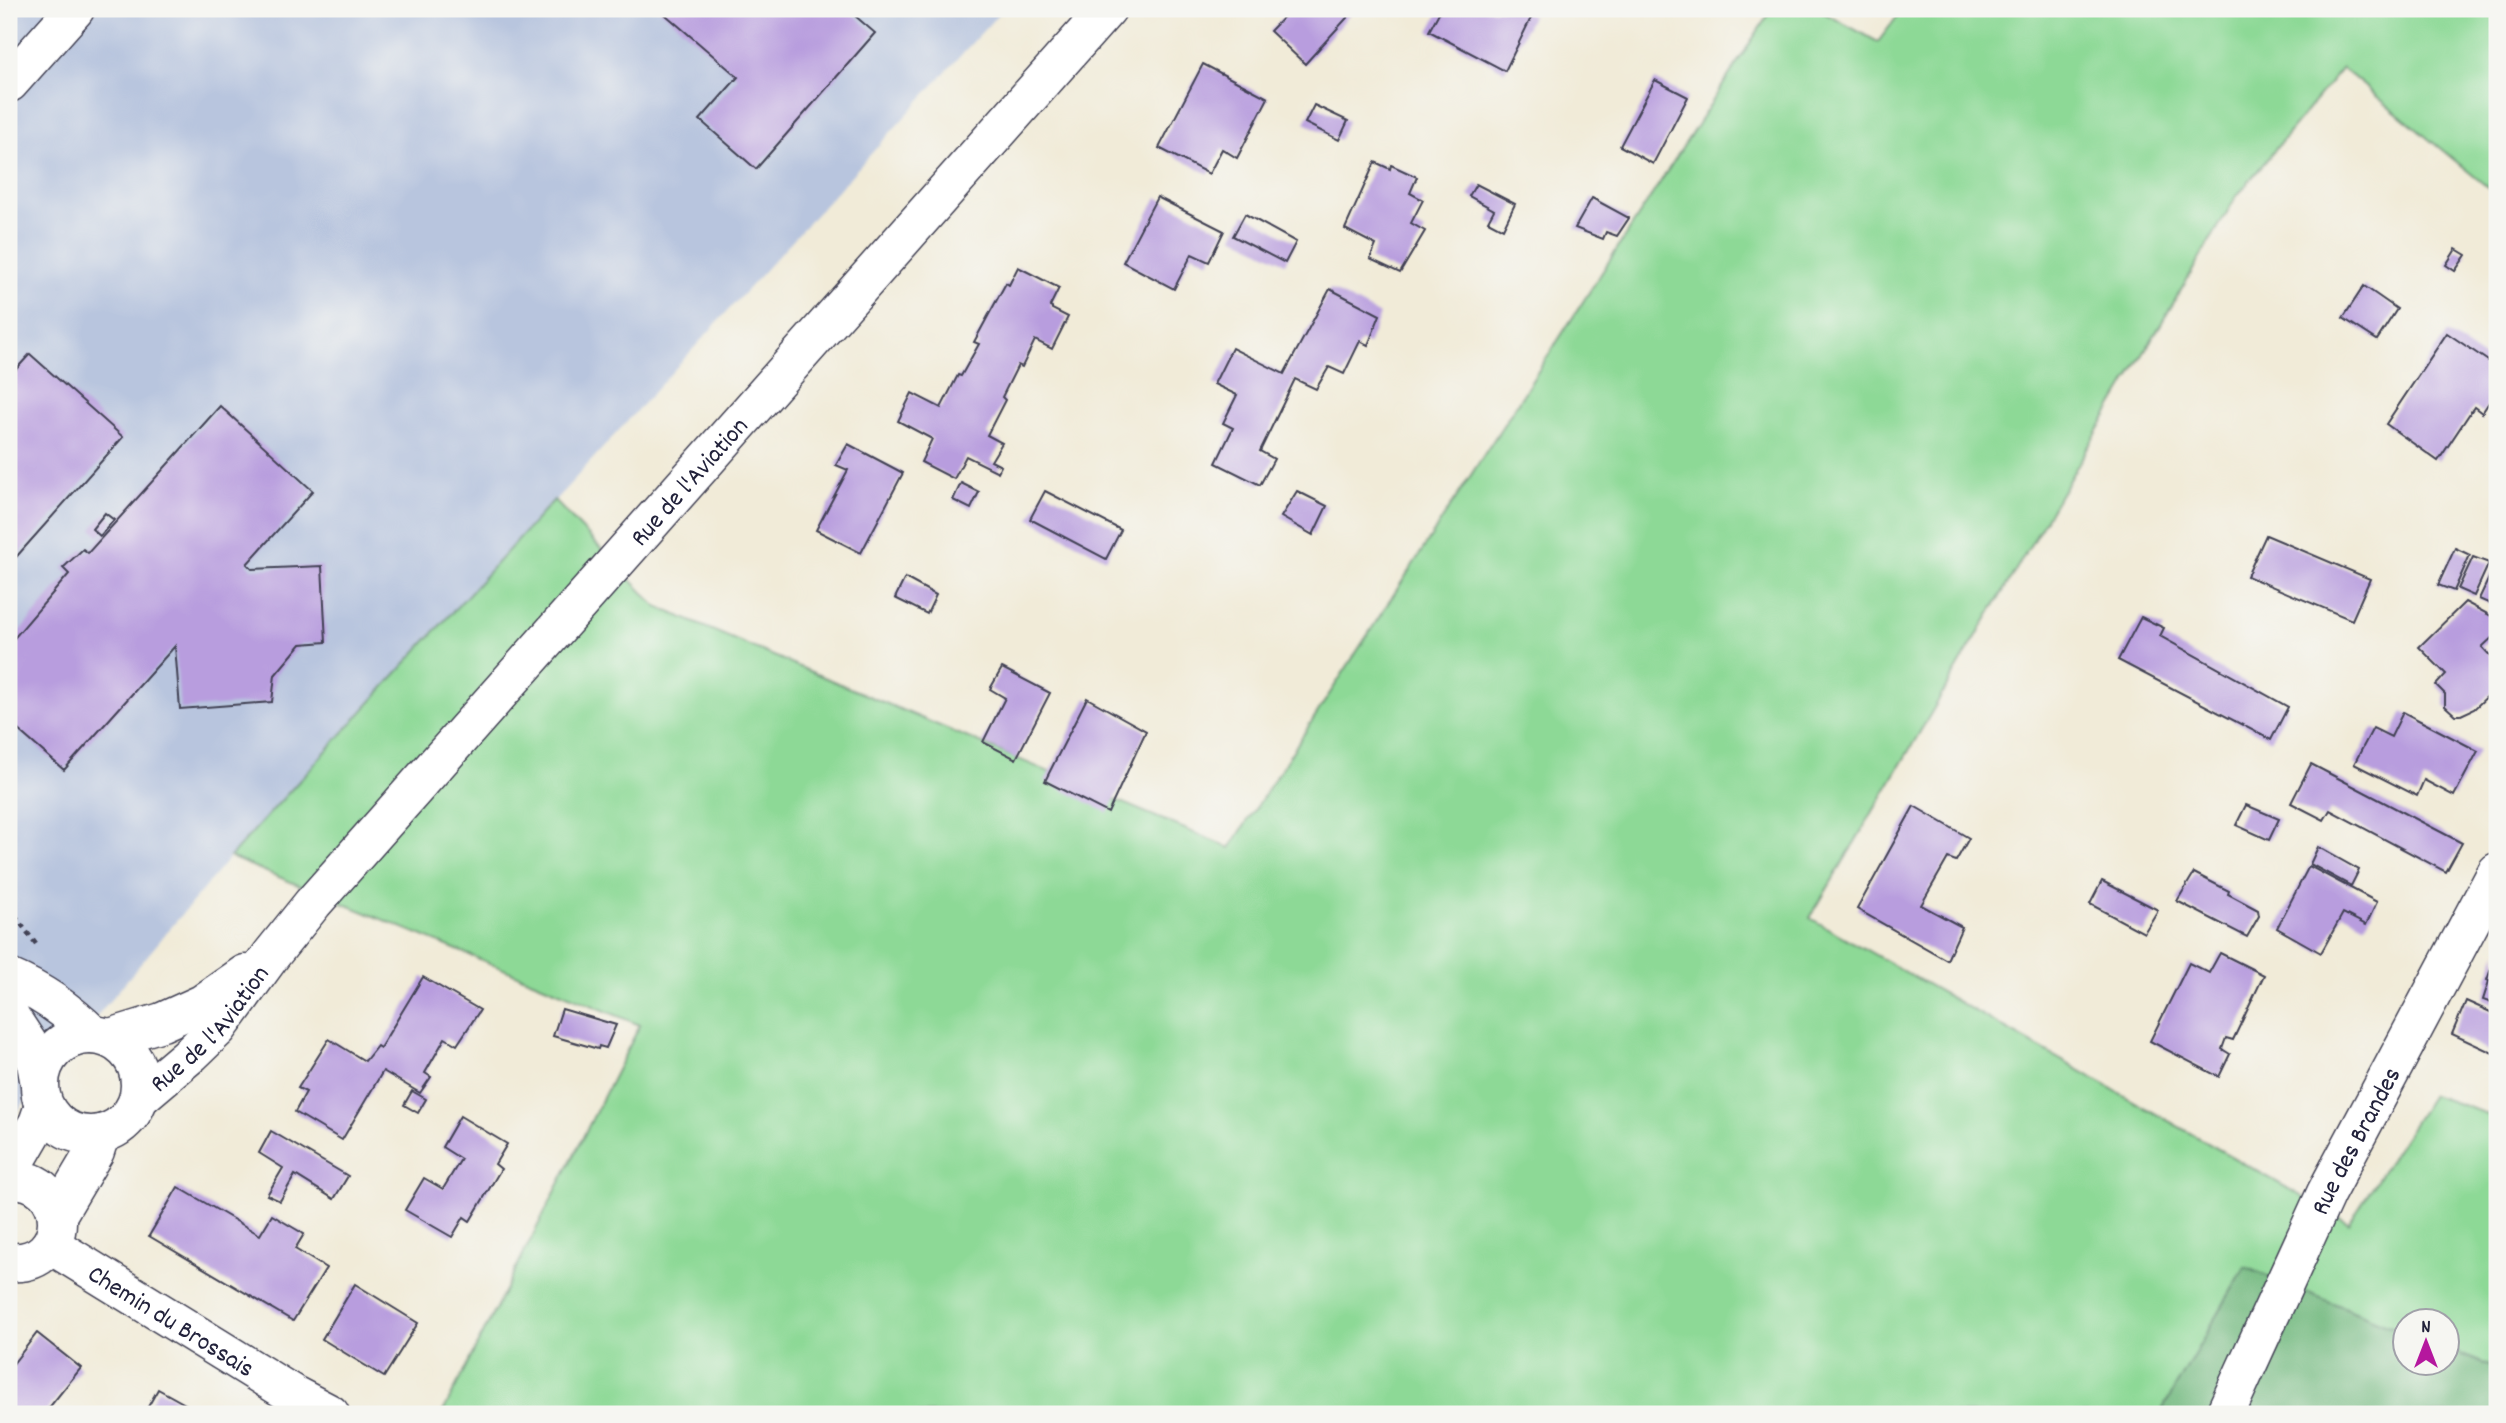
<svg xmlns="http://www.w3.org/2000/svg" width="2506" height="1423" viewBox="0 0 2506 1423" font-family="Dekko,sans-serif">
	<rect width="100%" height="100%" fill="#f6f6f2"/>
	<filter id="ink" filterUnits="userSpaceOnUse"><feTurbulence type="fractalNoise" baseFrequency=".0143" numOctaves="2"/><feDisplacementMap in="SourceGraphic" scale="14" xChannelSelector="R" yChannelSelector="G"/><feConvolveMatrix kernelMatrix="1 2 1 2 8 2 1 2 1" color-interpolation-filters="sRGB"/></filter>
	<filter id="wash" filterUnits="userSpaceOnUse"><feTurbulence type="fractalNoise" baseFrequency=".00686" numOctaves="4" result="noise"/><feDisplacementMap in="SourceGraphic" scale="28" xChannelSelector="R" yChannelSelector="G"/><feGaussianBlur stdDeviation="1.57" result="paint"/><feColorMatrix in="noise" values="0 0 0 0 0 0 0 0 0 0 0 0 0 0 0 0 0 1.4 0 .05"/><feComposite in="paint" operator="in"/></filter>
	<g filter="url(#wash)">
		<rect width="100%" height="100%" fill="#f1ebd8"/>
		<path fill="#b8c5de" d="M9,9H1003L230,857L9,1121Z"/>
		<path fill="#8dd996" stroke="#587e68" stroke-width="2" d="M1772,9H1817L1878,42L1903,9H2497V195L2342,68L2236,197L1810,918L2349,1223L2432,1095L2497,1117V1369L2447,1349L2446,1322H2404V1332L2245,1267L2160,1414H442L640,1025L230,857L554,500L657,607L1230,848Z"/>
		<path fill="#72b97f" stroke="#4a6e5d" stroke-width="2" d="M2245,1267L2404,1332V1364H2446L2447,1349L2497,1369V1414H2160Z"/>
		<g id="blocks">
			<g fill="#b89dde">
				<path d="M659,9H847L875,33L756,169L700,120L738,77Z"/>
				<path d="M1291,9H1355L1305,64L1270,31Z"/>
				<path d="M1441,9H1519L1532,16L1505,71L1429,31Z"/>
				<path d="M1203,64L1268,98L1237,158L1222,149L1209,174L1159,148Z"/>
				<path d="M1655,80L1688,97L1653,164L1620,146Z"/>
				<path d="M1314,105L1348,121L1339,140L1305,123Z"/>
				<path d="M1375,162L1390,169L1391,165L1417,177L1410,193L1423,200L1411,223L1425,231L1400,273L1370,259L1376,245L1345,229Z"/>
				<path d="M1476,184L1515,204L1503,229L1488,221L1494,210L1469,196Z"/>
				<path d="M1157,197L1224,231L1209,262L1192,254L1174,289L1123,262Z"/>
				<path d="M1592,198L1629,218L1617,236L1606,232L1603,239L1575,228Z"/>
				<path d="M1245,214L1296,242L1285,263L1233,236Z"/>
				<path d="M2456,249L2466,255L2455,271L2446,265Z"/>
				<path d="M1018,267L1059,288L1050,306L1052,307V309L1068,317L1052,349L1035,340L1022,367L1018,365L1002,397L1005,400L987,435L1002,443L991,461L1001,466L998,472L966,456L954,479L921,462L932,439L898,421L912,393L941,408L958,375L961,376L979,344L974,342L1006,283L1009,285Z"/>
				<path d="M2364,286L2397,309L2377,340L2343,318Z"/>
				<path d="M1330,289L1380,315L1368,345L1360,341L1344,374L1329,367L1316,389L1295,379L1260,451L1274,459L1260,485L1216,463L1233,428L1223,423L1237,395L1214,384L1232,348L1284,374Z"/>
				<path d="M2447,333L2497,367V390L2482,413L2474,407L2438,461L2386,424Z"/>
				<path d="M30,354L123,437L9,565V377Z"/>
				<path d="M220,406L313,491L247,564L252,569L322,566L326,642L301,644L275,675L272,702L180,709L175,646L64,770L9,722V644L69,574L63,568L83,549L88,553Z"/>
				<path d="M848,444L903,473L861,553L816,530L848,470L836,465Z"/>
				<path d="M961,483L979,492L971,509L953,500Z"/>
				<path d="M1045,491L1121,530L1106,559L1030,519Z"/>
				<path d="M1297,491L1327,506L1313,535L1281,517Z"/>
				<path d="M105,513L114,520L100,536L92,529Z"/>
				<path d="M2266,535L2370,579L2352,620L2247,576Z"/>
				<path d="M2455,548L2470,555L2454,591L2438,585Z"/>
				<path d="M2473,557L2489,563L2474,596L2458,589Z"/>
				<path d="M2495,565L2497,566V607L2479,599Z"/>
				<path d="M905,578L936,595L927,614L895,598Z"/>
				<path d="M2465,602L2497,619V633L2482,647L2497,663V687L2474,709L2461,715H2455L2445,706V694L2436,685L2446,674L2419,647Z"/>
				<path d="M2141,617L2164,628L2160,636L2288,707L2271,740L2118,660Z"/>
				<path d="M1002,668L1050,693L1016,759L983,742L1005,698L990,689Z"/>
				<path d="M1087,698L1146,731L1108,813L1045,781Z"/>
				<path d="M2403,712L2478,751L2454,796L2424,780L2417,796L2354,764L2373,728L2391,737Z"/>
				<path d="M2311,764L2462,843L2446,872L2330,810L2324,820L2291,803Z"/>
				<path d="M2246,805L2279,819L2269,840L2236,825Z"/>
				<path d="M1914,806L1969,838L1956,861L1948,858L1921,905L1962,927L1947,960L1857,909Z"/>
				<path d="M2318,847L2359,870L2351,886L2310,864Z"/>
				<path d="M2309,866L2377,902L2366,925L2343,913L2321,953L2277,928Z"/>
				<path d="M2194,873L2229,891L2228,894L2258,910L2259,916L2247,937L2177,901Z"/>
				<path d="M2102,881L2158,910L2144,933L2090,904Z"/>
				<path d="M2497,952V1005L2483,1000L2489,981L2487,980Z"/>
				<path d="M2220,953L2264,975L2233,1040L2226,1038L2222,1049L2230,1054L2219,1077L2150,1041L2189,963L2209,973Z"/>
				<path d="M423,977L480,1010L457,1045L445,1038L425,1073L431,1077L420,1093L383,1071L342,1140L295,1112L306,1092L298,1088L329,1039L365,1061L377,1046L380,1048Z"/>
				<path d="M2466,1001L2497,1015V1055L2452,1034Z"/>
				<path d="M562,1009L616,1025L606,1048L599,1046L598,1049L553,1036Z"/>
				<path d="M412,1091L426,1099L418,1113L404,1105Z"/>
				<path d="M460,1116L507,1144L495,1164L501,1169L470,1221L464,1217L452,1237L405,1210L424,1178L443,1189L461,1159L442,1147Z"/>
				<path d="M271,1131L348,1176L334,1199L295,1175L280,1201L267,1195L283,1168L259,1153Z"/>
				<path d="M178,1187L260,1235L272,1215L304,1234L295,1249L326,1268L293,1321L149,1236Z"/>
				<path d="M355,1284L418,1323L384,1377L322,1339Z"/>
				<path d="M37,1333L81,1368L44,1414H9V1369Z"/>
				<path d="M158,1389L203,1414H144Z"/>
			</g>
		</g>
	</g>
	<g filter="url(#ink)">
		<use href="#blocks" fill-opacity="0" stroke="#414053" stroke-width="2"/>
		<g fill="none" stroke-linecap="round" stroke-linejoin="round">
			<g stroke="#414053" stroke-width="41">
				<g id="minor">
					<path d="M9,83L75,9"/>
					<path d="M9,978C42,992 68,1010 93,1035"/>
					<path d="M9,1015L34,1053L39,1079"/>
					<path id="s1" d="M51,1245L292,1394L330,1414"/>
					<path id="s2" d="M2225,1414L2326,1193L2497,872"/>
				</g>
			</g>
			<g stroke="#414053" stroke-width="41">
				<g id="tertiary">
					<circle cx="90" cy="1085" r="50"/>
					<path d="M110,1038L162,1022L202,1004L245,974"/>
					<path id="s3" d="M140,1097L192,1053L218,1028L272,954L313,903L1107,9"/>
					<path d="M9,1173L38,1123L44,1106"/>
					<path d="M9,1179C74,1177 72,1268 9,1262"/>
					<path d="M57,1215L95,1151L100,1135"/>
				</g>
			</g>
			<path stroke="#414053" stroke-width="4.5" stroke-dasharray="5 5" stroke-linecap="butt" d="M9,908L36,944"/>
			<use href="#minor" stroke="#fff" stroke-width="38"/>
			<use href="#tertiary" stroke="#fff" stroke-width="38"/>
		</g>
	</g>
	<g text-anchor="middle" stroke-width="6" stroke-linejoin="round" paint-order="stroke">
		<g font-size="26" fill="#22223b" stroke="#f6f6f2">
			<text dy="9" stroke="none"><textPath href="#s3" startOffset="826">Rue de l'Aviation</textPath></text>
			<text dy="9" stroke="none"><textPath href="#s3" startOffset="98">Rue de l'Aviation</textPath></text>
			<text dy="9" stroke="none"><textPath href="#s2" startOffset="303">Rue des Brandes</textPath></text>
			<text dy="9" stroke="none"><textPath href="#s1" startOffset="142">Chemin du Brossais</textPath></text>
		</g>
	</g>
	<rect width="2506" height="1423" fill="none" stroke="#f6f6f2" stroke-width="35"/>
	<g transform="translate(2426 1342)"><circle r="33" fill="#f6f6f2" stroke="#a1a1a9" stroke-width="2"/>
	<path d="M0-5L12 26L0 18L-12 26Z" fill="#b5179e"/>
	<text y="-10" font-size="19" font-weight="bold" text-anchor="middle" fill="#22223b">N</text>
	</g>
</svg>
